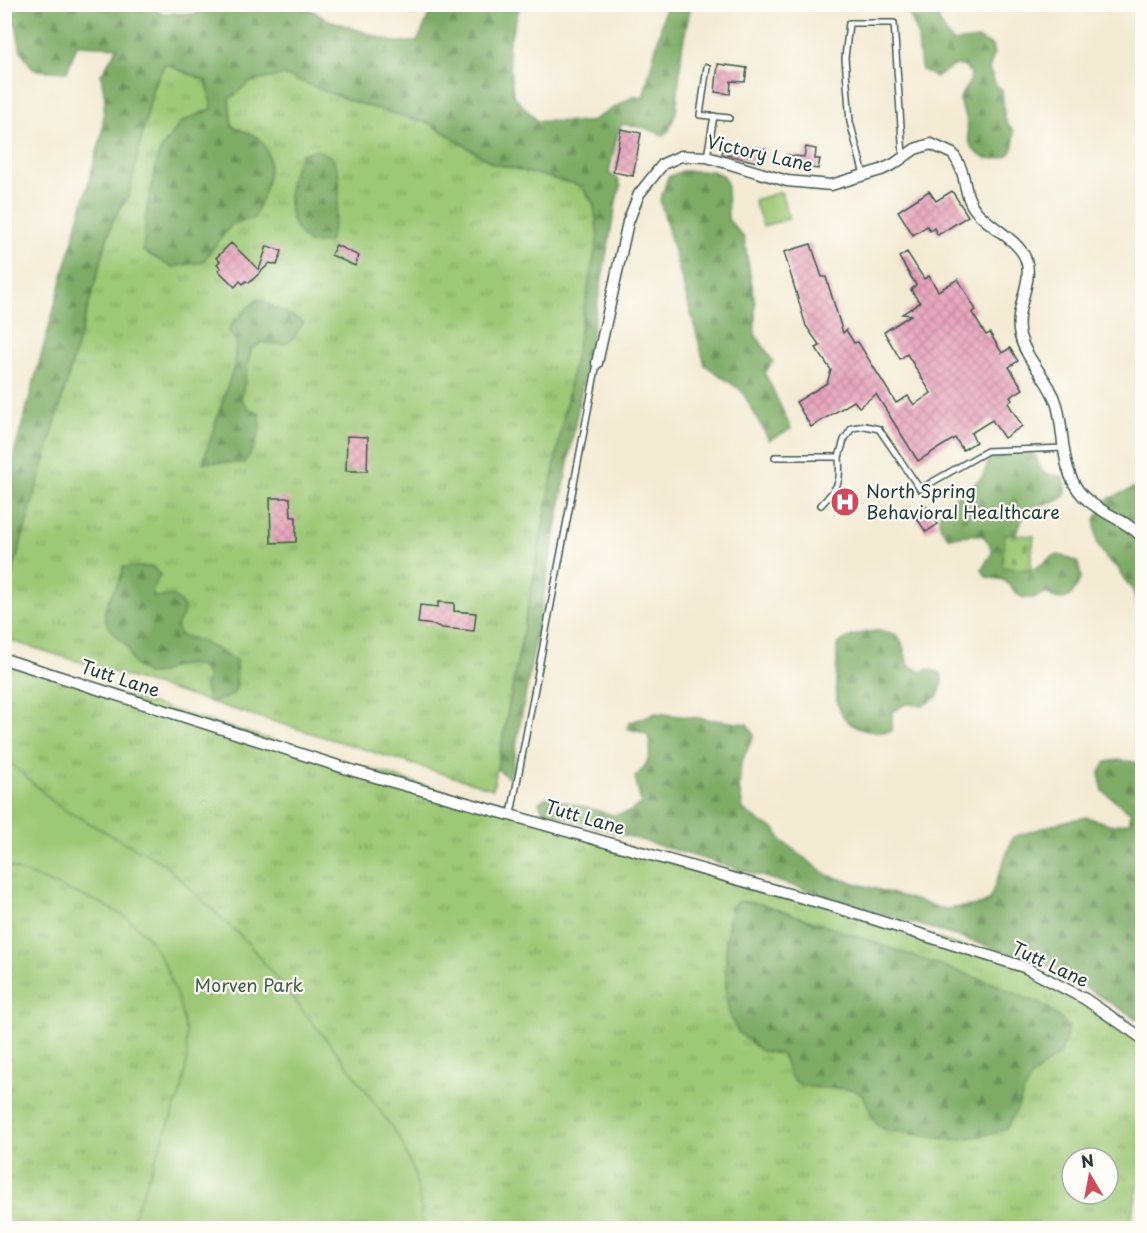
<svg xmlns="http://www.w3.org/2000/svg" width="1147" height="1233" viewBox="0 0 1147 1233" font-family="'Playpen Sans',sans-serif">
	<defs>
		<pattern id="grass-tufts" width="24" height="20" patternUnits="userSpaceOnUse" patternTransform="scale(1.5)"><rect width="24" height="20" fill="#9dc875"/><path d="M3 7l-1-3M5 7V3M7 7l1-3M15 17l-1-3M17 17v-4M19 17l1-3" fill="none" stroke="#7fa461"/></pattern>
		<pattern id="forest-firs" width="22" height="20" patternUnits="userSpaceOnUse" patternTransform="scale(1.5)"><rect width="22" height="20" fill="#7eac66"/><path d="M5 1l3.5 6h-7zM16 11l3.5 6h-7z" fill="#678d55"/></pattern>
		<pattern id="cemetery-stones" width="16" height="16" patternUnits="userSpaceOnUse" patternTransform="scale(1.5)"><rect width="16" height="16" fill="#9dc875"/><path d="M2 7V4a2 2 0 0 1 4 0v3zM10 15v-3a2 2 0 0 1 4 0v3z" fill="#7fa461"/></pattern>
		<pattern id="building-cross-hatch" width="8" height="8" patternUnits="userSpaceOnUse" patternTransform="scale(1.5)"><rect width="8" height="8" fill="#e9a4bd"/><path d="M0 0l8 8M0 8l8-8" fill="none" stroke="#bc879a"/></pattern>
	</defs>
	<rect width="100%" height="100%" fill="#fdfcf7"/>
	<filter id="ink" filterUnits="userSpaceOnUse"><feTurbulence type="fractalNoise" baseFrequency=".0167" numOctaves="2"/><feDisplacementMap in="SourceGraphic" scale="12" xChannelSelector="R" yChannelSelector="G"/><feConvolveMatrix kernelMatrix="1 2 1 2 8 2 1 2 1" color-interpolation-filters="sRGB"/></filter>
	<filter id="wash" filterUnits="userSpaceOnUse"><feTurbulence type="fractalNoise" baseFrequency=".008" numOctaves="4" result="noise"/><feDisplacementMap in="SourceGraphic" scale="24" xChannelSelector="R" yChannelSelector="G"/><feGaussianBlur stdDeviation="1.35" result="paint"/><feColorMatrix in="noise" values="0 0 0 0 0 0 0 0 0 0 0 0 0 0 0 0 0 1.4 0 .05"/><feComposite in="paint" operator="in"/></filter>
	<g filter="url(#wash)">
		<rect width="100%" height="100%" fill="#f3ead3"/>
		<g fill="url(#grass-tufts)" stroke="#5e8254" stroke-width="1.5" fill-rule="evenodd">
			<path d="M165,64L207,81L212,109L181,122L159,153L147,209L202,262L232,224L258,138L232,126L229,99L250,82L284,75L354,102L431,124L492,163L581,185L594,205L598,236L493,789L5,639V599L113,219L128,198L153,88Z"/>
			<path d="M5,664L62,677L1029,966L1142,1046V1174L1128,1228H5ZM1072,1158H1108V1194H1072Z"/>
		</g>
		<g fill="url(#forest-firs)" stroke="#4e744d" stroke-width="1.5">
			<path d="M5,4L153,5L160,13L196,14L214,5H303L326,19L393,42H417L434,5H520L508,46L513,95L537,121L590,122L634,96L643,98L661,28L665,5H691L682,48L676,112L669,130L663,135L645,128L622,124L618,132L609,173L618,179L621,187L617,197L510,779L497,769L598,236L594,205L582,186L492,163L431,124L354,102L284,75L250,82L229,99L232,126C240,130 252,133 258,138C281,159 263,195 254,218L232,224L202,262L172,267L143,251L147,209L159,153L181,122L212,109L207,81L165,64L153,88L128,198L113,219L5,599V487L102,134L105,98L101,75L118,47L77,45L67,72L34,70L21,51L16,24L5,17Z"/>
			<path d="M906,5H935C937,20 943,30 953,42L979,39L992,46L994,55L989,69L996,85L1002,90C1005,106 1000,121 1014,131C1014,137 1015,143 1013,149C1007,162 985,161 976,152C965,142 969,128 966,117C964,110 959,107 960,99C962,89 970,88 971,74L965,67L955,65L935,77L922,70C919,59 919,48 918,37C916,25 908,16 906,5Z"/>
			<path d="M316,150C323,153 331,155 335,163C345,182 335,222 329,242L309,243C304,238 296,231 294,224C284,201 290,176 301,154Z"/>
			<path d="M682,171H712L722,175L727,183L728,219L744,238L755,303V334L773,361L765,373L791,429L769,440L742,391L705,365L660,200L668,177Z"/>
			<path d="M258,299L304,322C291,343 288,348 263,342L251,349L241,399L249,409L259,412C263,432 256,446 244,463L203,462L234,366L236,342L229,331L233,322Z"/>
			<path d="M1005,452H1031L1036,455C1041,478 1044,472 1063,477C1077,505 1046,502 1028,508L1014,537L1030,570C1053,563 1047,545 1078,563L1081,577C1073,596 1066,606 1046,593C1040,594 1038,597 1032,598C1017,600 1014,588 1005,581C1000,578 992,579 986,577L982,569L992,553C987,524 967,538 948,537C920,508 967,493 982,477C987,471 987,462 990,454Z"/>
			<path d="M1136,487L1142,490V607L1137,605L1133,590L1121,575L1118,567L1108,561L1097,543L1095,523L1096,517L1108,499Z"/>
			<path d="M123,567H153L160,575L152,590L154,597L174,596L184,607L183,615L176,628L181,636L202,641L236,661C236,692 243,695 209,702L205,687L208,675L200,666L188,664L171,667L161,673L146,674C142,670 134,666 132,661C130,657 130,652 128,648C116,631 97,626 108,601C113,589 123,580 123,567Z"/>
			<path d="M876,631C905,631 901,642 908,665L921,672L928,669L941,673L942,685L938,696L924,705L905,704L892,712V731C879,733 868,733 856,727C826,712 839,673 837,646C846,635 863,633 876,631Z"/>
			<path d="M655,713L747,724L754,735L741,763L739,787L743,809L763,824L775,829L782,841L827,875L945,909L980,905L989,901L1013,837L1062,822L1086,817L1113,825L1130,822V812L1103,791L1099,774L1106,762L1118,760L1142,763V1022L1055,969L994,948L768,878L543,811L539,802L547,797L614,815L630,812L641,803L635,777C649,765 654,751 647,734L627,728L629,723Z"/>
			<path d="M740,901L762,904L989,982L1047,1007L1069,1027L1061,1052L1033,1075L1024,1091L1018,1107L1006,1129C963,1143 945,1141 902,1132C896,1131 885,1131 880,1127C868,1117 870,1096 854,1090C838,1084 800,1095 790,1075C786,1067 787,1062 781,1054L761,1051L738,1032L729,1013L726,995V942L731,907Z"/>
		</g>
		<path fill="url(#cemetery-stones)" stroke="#5e8254" stroke-width="1.5" d="M1005,534L1034,536L1030,571L1002,567Z"/>
		<g fill="#9dc875" stroke="#5e8254" stroke-width="1.5">
			<path d="M781,192L789,219L763,226L754,200Z"/>
			<path d="M5,758L59,807L163,863L246,941L345,1062L399,1137L415,1175L421,1208L422,1228H127L133,1218L182,1089L187,1060L186,1031L179,1002L166,967L149,938L129,919L103,904L5,865Z"/>
		</g>
		<g id="blocks">
			<g fill="url(#building-cross-hatch)">
				<path d="M718,64L747,68L745,82L731,81L730,94L715,92Z"/>
				<path d="M621,129L641,133L633,176L613,172Z"/>
				<path d="M724,142L765,149L762,163L722,154Z"/>
				<path d="M806,147L816,149L815,159H820L818,169L784,164L786,155L804,157Z"/>
				<path d="M929,191L936,201L952,191L968,216L938,235L934,228L930,231L927,226L913,235L898,211Z"/>
				<path d="M231,243L259,270L267,246L282,251L277,265L270,263L249,283L246,281L243,284L240,281L235,287L218,270L221,268L217,264L220,261L216,258Z"/>
				<path d="M811,244L822,277H826L843,333L846,330L854,343L858,342L896,403L908,396L914,405L931,393L907,354L900,359L884,332L911,315L902,314L920,303L911,290L916,285L899,257L907,252L924,279L929,276L938,291L958,279L976,310L972,313L986,335L990,333L1002,353L1010,348L1018,361L1009,367L1023,389L1010,397L1012,400L1008,403L1022,426L1004,438L992,420L971,433L976,442L963,450L955,438L918,461L876,394L859,407L854,401L811,427L796,402L827,383L831,370L816,348L820,346L806,326L784,252Z"/>
				<path d="M336,245L359,256L355,266L331,255Z"/>
				<path d="M347,436L368,437L367,471H346Z"/>
				<path d="M270,498H290L291,517H296V542L271,543Z"/>
				<path d="M925,505L938,524L926,532L913,513Z"/>
				<path d="M438,602L454,603V611L476,613L474,631L442,628L435,625L418,623L420,605L438,607Z"/>
			</g>
		</g>
	</g>
	<g filter="url(#ink)">
		<use href="#blocks" fill-opacity="0" stroke="#3f574c" stroke-width="1.5"/>
		<g fill="none" stroke-linecap="round" stroke-linejoin="round">
			<g stroke="#3f574c" stroke-width="8">
				<g id="service">
					<path d="M707,67L700,115L729,118"/>
					<path d="M707,157L714,116"/>
					<path d="M864,175L850,122L845,58L849,23H894L903,156"/>
					<path d="M775,457H839L844,440L852,428L865,426L879,429L920,489L987,451L1064,448"/>
					<path d="M821,505C839,486 841,483 839,457"/>
					<path d="M511,814L597,363"/>
				</g>
			</g>
			<g stroke="#3f574c" stroke-width="13">
				<g id="minor">
					<path d="M597,363L628,222L639,194L663,164L681,156L707,157L787,181L831,185L881,170L894,164L915,149L931,144L953,154C957,160 961,167 963,175C966,188 967,201 977,212C990,227 1020,241 1026,260C1034,283 1013,309 1020,336C1027,362 1050,380 1057,405C1065,435 1060,472 1083,496C1100,514 1126,519 1142,537"/>
					<path d="M4,659L354,771L835,907L1024,967L1085,999L1142,1038"/>
				</g>
			</g>
			<use href="#service" stroke="#fff" stroke-width="5"/>
			<use href="#minor" stroke="#fff" stroke-width="10"/>
		</g>
	</g>
	<defs>
		<g id="hospital-disc" transform="scale(1.5)"><circle r="9.5" fill="#d1495b" stroke="#fdfcf7"/><path d="M-5-5h3v3.5h4V-5h3V5h-3V1.5h-4V5h-3Z" fill="#fff"/></g>
	</defs>
	<g fill-rule="evenodd">
		<use href="#hospital-disc" x="845" y="502"/>
	</g>
	<g text-anchor="middle" stroke-width="4.5" stroke-linejoin="round" paint-order="stroke">
		<g font-size="18" fill="#1f3d34" stroke="#fdfcf7">
			<text transform="translate(760 154) rotate(13)" y="6">Victory Lane</text>
			<text transform="translate(120 679) rotate(18)" y="6">Tutt Lane</text>
			<text transform="translate(585 818) rotate(16)" y="6">Tutt Lane</text>
			<text transform="translate(1050 965) rotate(25)" y="6">Tutt Lane</text>
		</g>
		<g font-size="18" fill="#1f3d34" stroke="#fdfcf7" text-anchor="start">
			<text x="866" y="498">North Spring<tspan x="866" dy="21">Behavioral Healthcare</tspan></text>
		</g>
		<g font-size="18" fill="#3e6044" stroke="#fdfcf7">
			<text x="249" y="992">Morven Park</text>
		</g>
	</g>
	<rect width="1147" height="1233" fill="none" stroke="#fdfcf7" stroke-width="24"/>
	<g transform="translate(1090 1176) rotate(350)"><circle r="28" fill="#fdfcf7" stroke="#a4b0a9" stroke-width="1.5"/>
	<path d="M0-4.5L10 22L0 15L-10 22Z" fill="#d1495b"/>
	<text y="-9" font-size="16" font-weight="bold" text-anchor="middle" fill="#1f3d34">N</text>
	</g>
</svg>
